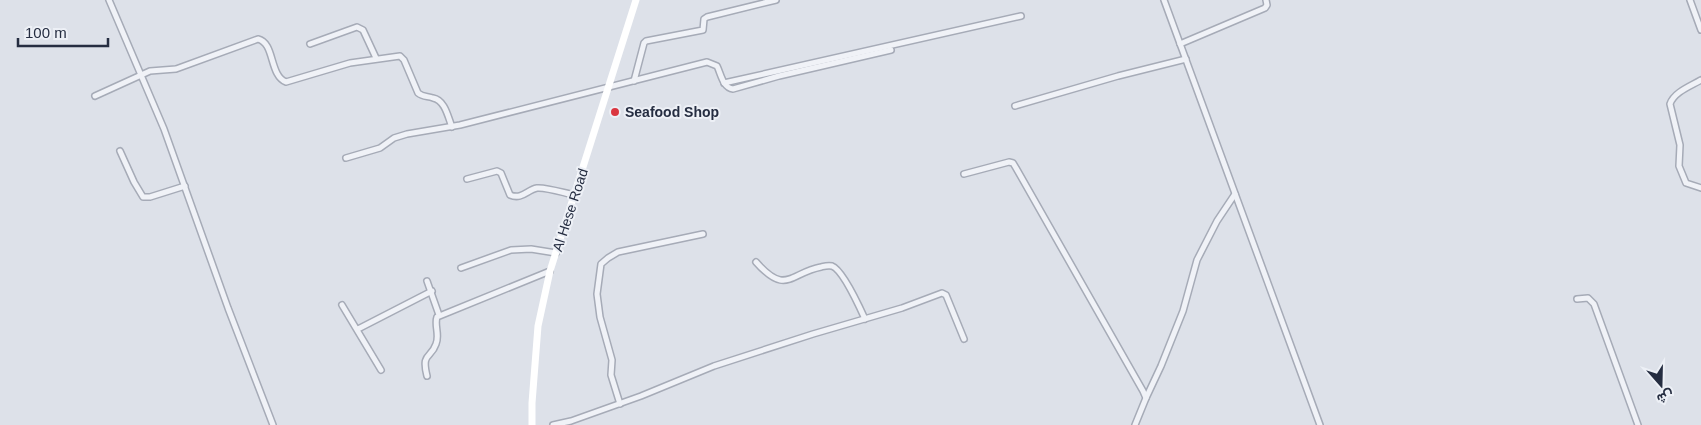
<svg xmlns="http://www.w3.org/2000/svg" width="1701" height="425" viewBox="0 0 1701 425" font-family="Arial,Vazirmatn,sans-serif">
	<rect width="100%" height="100%" fill="#dde1e9"/>
	<g fill="none" stroke-linecap="round" stroke-linejoin="round">
		<g stroke="#a6abb7" stroke-width="8">
			<g id="street">
				<path d="M109,0L164,129L228,308L273,425"/>
				<path d="M1164,0L1320,425"/>
				<path d="M1690,0L1701,30"/>
				<path d="M310,44L357,27L363,30L376,58"/>
				<path d="M1180,44L1265,8L1267,5L1266,0"/>
				<path d="M1701,80C1691,86 1674,92 1670,104L1680,145L1679,166L1686,183L1701,188"/>
				<path d="M634,81L644,43L646,41L703,30L704,19L707,17L776,0"/>
				<path d="M724,83L1021,16"/>
				<path d="M95,96L150,71L176,69L258,39C275,43 269,75 286,82L350,63L400,56L404,60L418,93C423,97 427,96 433,98C445,100 448,117 452,127"/>
				<path d="M1015,106L1118,76L1186,59"/>
				<path d="M120,151L134,182L143,197H150L185,186"/>
				<path d="M346,158L380,148L394,138L407,134L460,125L707,62L717,66C721,74 723,88 733,89L779,76L891,50"/>
				<path d="M964,174L1009,162L1013,163L1016,168L1143,391L1146,398L1135,425"/>
				<path d="M467,179L497,171L501,173L510,195C522,200 527,190 537,188C546,187 564,193 574,195"/>
				<path d="M756,262C786,296 790,273 821,267C825,266 828,265 832,266C843,270 860,308 865,319"/>
				<path d="M461,268L511,250L531,249L556,253"/>
				<path d="M427,281L439,315"/>
				<path d="M1577,299L1588,298L1594,304L1638,425"/>
				<path d="M342,305L381,370"/>
				<path d="M358,329L432,291"/>
				<path d="M427,376C421,352 431,359 436,344C440,335 434,325 437,317L550,271"/>
				<path d="M1146,398L1161,366L1183,311L1197,260L1217,221L1235,194"/>
				<path d="M620,404L611,375L612,360L600,317L597,294L601,264L608,258L618,252L703,234"/>
				<path d="M553,425L571,421L641,396L714,366L813,334L902,308L942,293L946,295L964,339"/>
			</g>
		</g>
		<use href="#street" stroke="#f0f2f7" stroke-width="5"/>
		<path stroke="#fff" stroke-width="7" d="M532,425V403L538,326L550,271L636,0"/>
	</g>
	<circle fill="#da3640" stroke="#edf0f6" stroke-width="2" cx="615" cy="112" r="5"/>
	<g text-anchor="middle" stroke-width="4" stroke-linejoin="round" paint-order="stroke">
		<g font-size="14" font-weight="bold" fill="#252d41" stroke="#edf0f6" text-anchor="start">
			<text x="625" y="117">Seafood Shop</text>
		</g>
		<g font-size="14" fill="#252d41" stroke="#edf0f6">
			<text transform="translate(570 210) rotate(-72)" y="5">Al Hese Road</text>
		</g>
	</g>
	<g transform="translate(1661 385) rotate(160)" stroke="#edf0f6" stroke-width="4" paint-order="stroke">
	<path d="M0-4L9 19L0 12L-9 19Z" fill="#252d41"/>
	<text y="-8" font-size="14" font-weight="bold" text-anchor="middle" fill="#252d41">ش</text>
	</g>
	<path d="M18 38v8h90v-8" fill="none" stroke="#252d41" stroke-width="2.5"/>
	<text x="25" y="38" font-size="15" fill="#252d41" stroke="#edf0f6" stroke-width="4" paint-order="stroke">100 m</text>
</svg>
